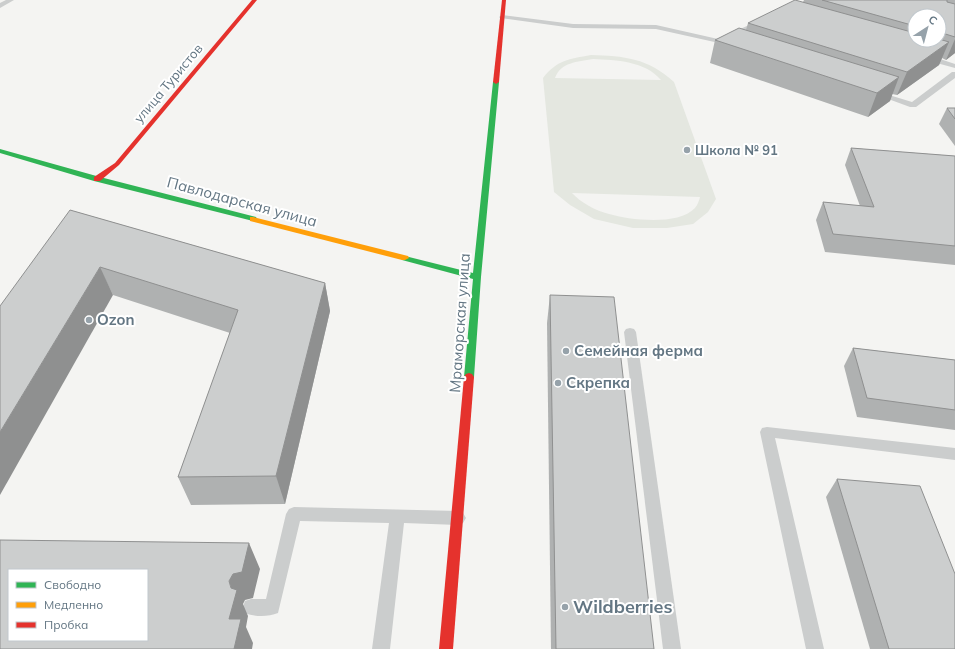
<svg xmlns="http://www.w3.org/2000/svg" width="955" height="649" viewBox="0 0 955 649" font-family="Mulish,sans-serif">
	<rect width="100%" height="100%" fill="#f4f4f2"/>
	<path fill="#e4e7e0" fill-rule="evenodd" d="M591,55C624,56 648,58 674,82L716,199L708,212L693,224L667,228H633L594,219L570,205L554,192L543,78C557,60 569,59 591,55ZM593,59C616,60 645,61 661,80L555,78C561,62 577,62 593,59ZM572,193L700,197C699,201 697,206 695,208C678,226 630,220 609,214C596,211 580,202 572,193Z"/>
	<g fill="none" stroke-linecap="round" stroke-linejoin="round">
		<g fill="#cbcdcd" fill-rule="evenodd">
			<path d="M6,0H14L0,8V3Z"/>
			<path d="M502,15L573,24L656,25L718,39L758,21L763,22L719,43L656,29L573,28L500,18L499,17Z"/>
			<path d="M922,55H928L955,64V68L922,59Z"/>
			<path d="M952,72H955V78L916,107H910L872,93L876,91L912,102Z"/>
			<path d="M630,328L634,329L636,332L681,649H663L624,332L626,329Z"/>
			<path d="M767,427L955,448V460L775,438L824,649H806L760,432L762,428Z"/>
			<path d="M294,507L458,511L463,513L466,518L463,523L458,525L404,523L390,649H372L389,523L300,521L278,613C268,617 255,617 245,613L243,607L245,601L251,599H266L286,514L289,509Z"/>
		</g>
		<g fill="#30b455" fill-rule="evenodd">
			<path d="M496,80L499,82L481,277L474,377L472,380H466L464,377L473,279L402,260L401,258L405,256L473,273L493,82Z"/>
			<path d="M0,149L100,177L256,217L257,219L253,221L94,181L0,153Z"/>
		</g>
		<path fill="#ff9f0a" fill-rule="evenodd" d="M250,217H253L408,256L409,258L405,260H402L250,221Z"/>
		<g fill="#e5322d" fill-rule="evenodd">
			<path d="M252,0H257L119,165L100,181H94V177L115,163Z"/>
			<path d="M502,0H506L499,82L496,84L493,82Z"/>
			<path d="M469,373L472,374L474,377L453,649H439L464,377L466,374Z"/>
		</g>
	</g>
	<g fill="#afb1b1" fill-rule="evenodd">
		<path d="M804,0H955V53L946,60L942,58L939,65L897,95L892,94L890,101L868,117L710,63L715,40L746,30L748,23L803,2ZM915,16H939V40H915Z"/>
		<path d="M947,108H955V146L939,124Z"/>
		<path d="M851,148L955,156V265L825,252L816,220L823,202L860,206L845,165Z"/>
		<path d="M70,210L325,283L330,311L285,504L191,505L178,477L230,333L113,295Z"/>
		<path d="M550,295L654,649H551L547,323Z"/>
		<path d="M853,348L955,360V430L857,417L844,366Z"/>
		<path d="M837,479L955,649H870L826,497Z"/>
	</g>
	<g fill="#8f9090">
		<path d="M955,39V53L946,60Z"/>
		<path d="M949,42L939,65L897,95L907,72Z"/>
		<path d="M899,77L890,101L868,117L877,93Z"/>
		<path d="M100,267L113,295L0,495V432Z"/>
		<path d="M325,283L330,311L285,504L276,476Z"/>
		<path d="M249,543L260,569L253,598L245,600L243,604L248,616L246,627L253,643L252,649H234L229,619L231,588L229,581Z"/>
	</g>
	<g fill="#cccece" stroke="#8f9090" fill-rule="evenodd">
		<path d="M795,0L915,33V40H939V39L949,42L907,72L748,23Z"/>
		<path d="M822,0H947V2L955,4V37L939,32V16H915V26Z"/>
		<path d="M739,28L899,77L877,93L715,40Z"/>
		<path d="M947,108H955V119Z"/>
		<path d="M851,148L955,156V246L833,234L823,202L874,207Z"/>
		<path d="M70,210L325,283L276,476L178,477L238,310L100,267L0,432V306Z"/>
		<path d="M550,295L614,297L654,649H556Z"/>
		<path d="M853,348L955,360V410L867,398Z"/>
		<path d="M837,479L920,486L955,574V649H889Z"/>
		<path d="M0,540L249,543L242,572L233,574L229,581L231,588L237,590L229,619H241L234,649H0ZM9,570H147V640H9Z"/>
	</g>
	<g fill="#96a2aa" stroke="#fff" stroke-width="1.5">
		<circle cx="687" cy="150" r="4"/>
		<circle cx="89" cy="320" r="4"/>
		<circle cx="566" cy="351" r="4"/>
		<circle cx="558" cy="383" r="4"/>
		<circle cx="565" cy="607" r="4"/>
	</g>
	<g text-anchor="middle" stroke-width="4" stroke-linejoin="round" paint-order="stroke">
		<g font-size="13" fill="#637683" stroke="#fff">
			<text transform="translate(168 83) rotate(-50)" y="5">улица Туристов</text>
		</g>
		<g font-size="13" font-weight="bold" fill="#637683" stroke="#fff" text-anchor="start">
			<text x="695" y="155">Школа № 91</text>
		</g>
		<g font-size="15" fill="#637683" stroke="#fff">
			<text transform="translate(242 202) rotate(15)" y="5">Павлодарская улица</text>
			<text transform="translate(460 323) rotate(-86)" y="5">Мраморская улица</text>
		</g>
		<g font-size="15" font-weight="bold" fill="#637683" stroke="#fff" text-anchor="start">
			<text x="97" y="325">Ozon</text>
			<text x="574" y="356">Семейная ферма</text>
			<text x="566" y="388">Скрепка</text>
		</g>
		<g font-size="18" font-weight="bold" fill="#637683" stroke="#fff" text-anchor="start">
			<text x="573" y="613">Wildberries</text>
		</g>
	</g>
	<rect x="8" y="569" width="140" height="72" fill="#ffffff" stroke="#c1c8cd"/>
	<rect x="16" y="582" width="20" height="6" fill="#30b455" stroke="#c1c8cd"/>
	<text x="44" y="589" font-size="12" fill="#637683">Свободно</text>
	<rect x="16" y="602" width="20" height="6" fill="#ff9f0a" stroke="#c1c8cd"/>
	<text x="44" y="609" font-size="12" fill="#637683">Медленно</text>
	<rect x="16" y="622" width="20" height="6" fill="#e5322d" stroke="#c1c8cd"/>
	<text x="44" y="629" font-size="12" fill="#637683">Пробка</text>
	<g transform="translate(927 28) rotate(36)"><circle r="19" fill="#ffffff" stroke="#c1c8cd"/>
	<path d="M0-3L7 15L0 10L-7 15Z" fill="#96a2aa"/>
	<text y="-6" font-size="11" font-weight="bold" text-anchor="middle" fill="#637683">С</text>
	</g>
</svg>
